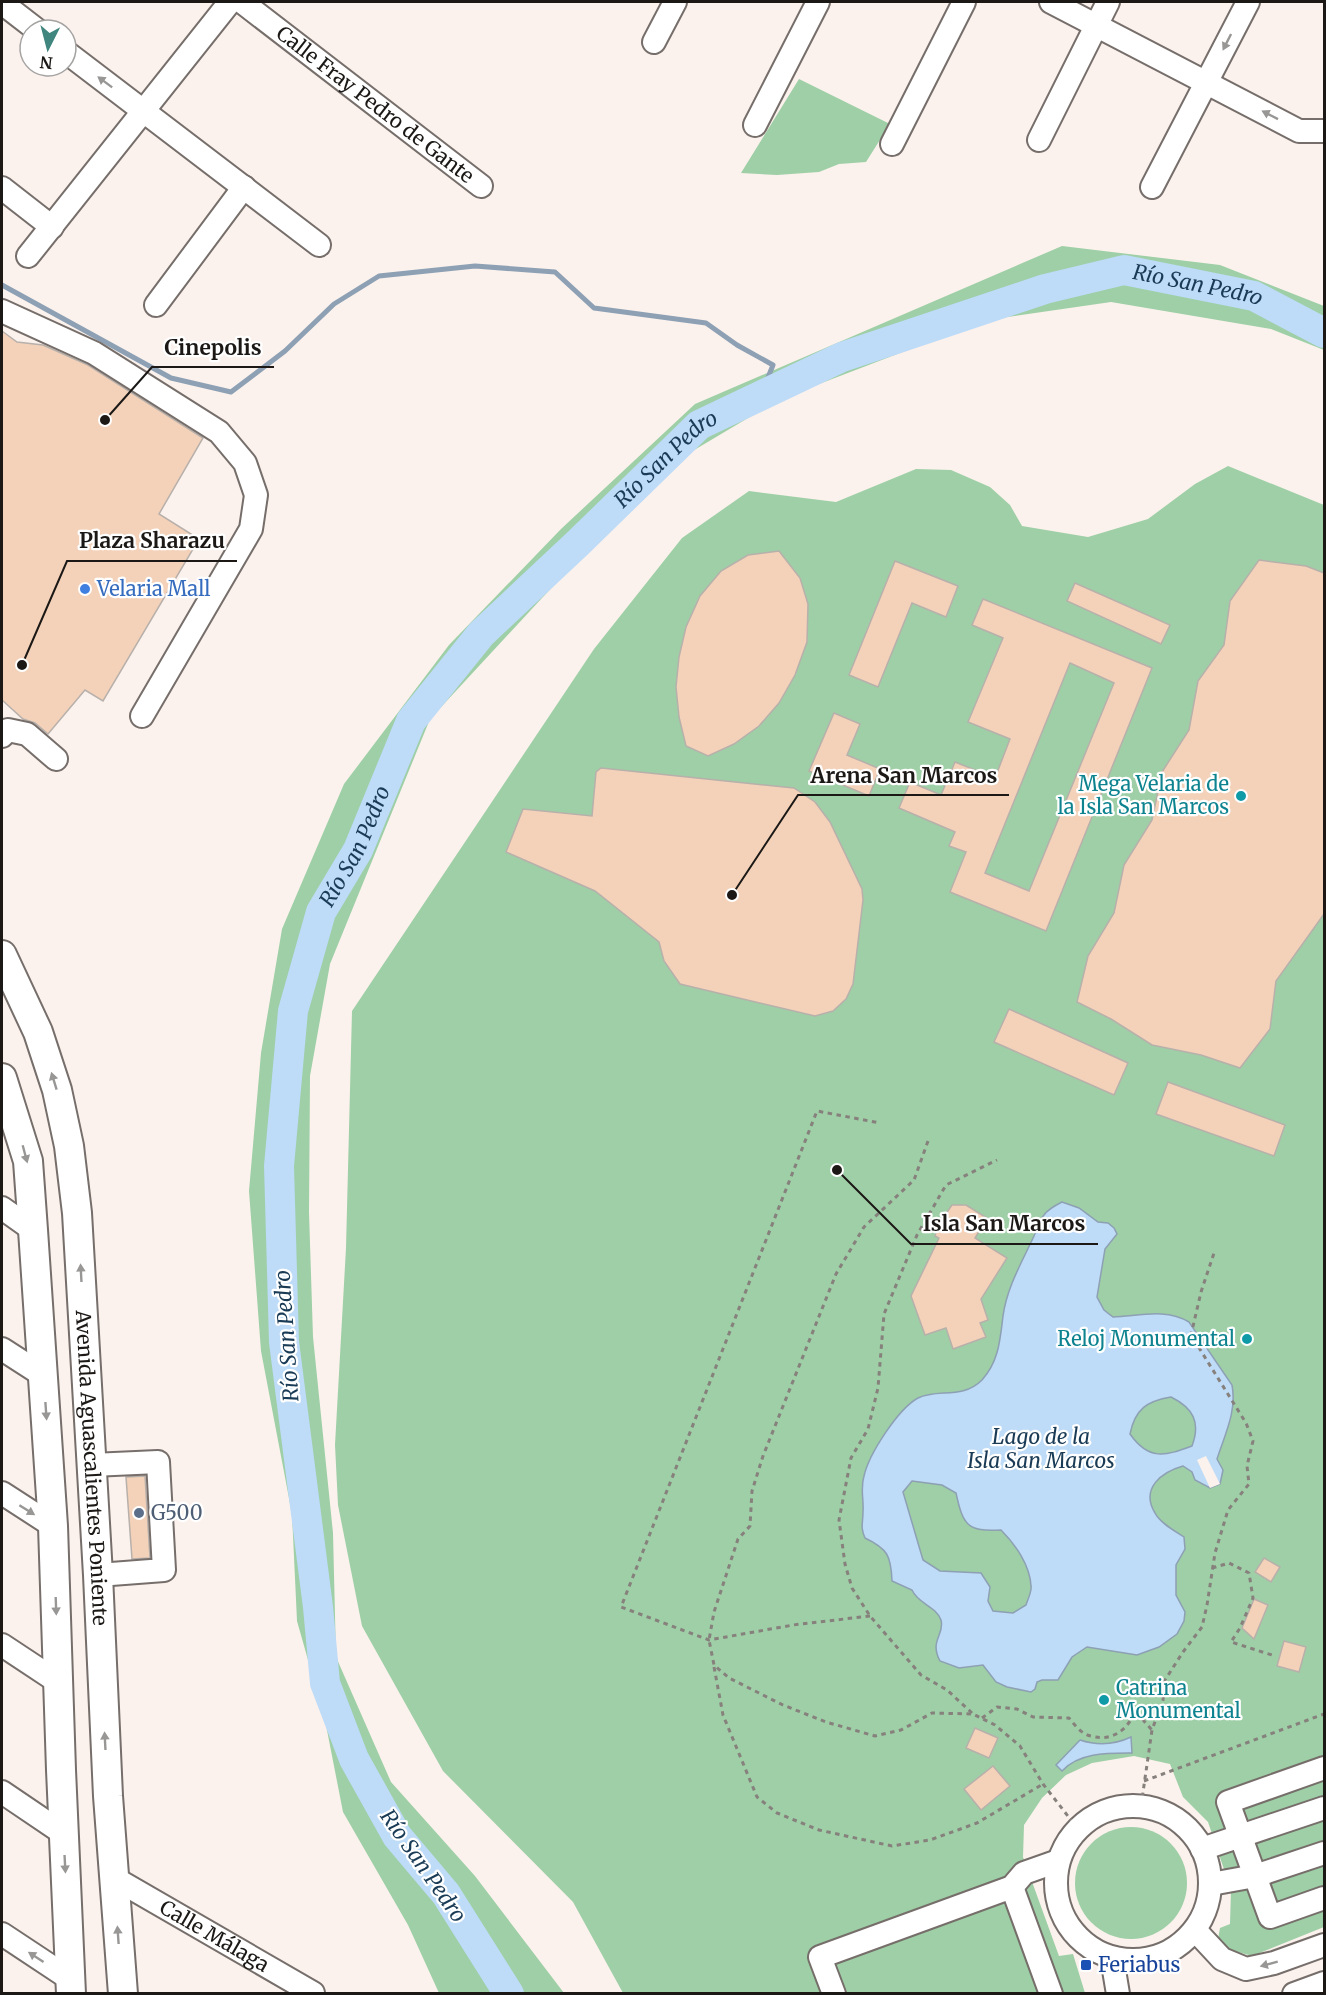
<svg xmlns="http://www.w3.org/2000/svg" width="1326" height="1995" viewBox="0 0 1326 1995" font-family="Merriweather,serif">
	<rect width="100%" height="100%" fill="#fbf2ed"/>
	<g fill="#9ecfa6">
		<path d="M799,79L890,124L866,162L839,164L819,172L777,175L741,173Z"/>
		<path d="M1062,246L1220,265L1324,306V350L1271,329L1111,302L986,320L780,399L669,465L542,598L430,719L330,964L310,1076L309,1212L313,1337L333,1533L336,1657L391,1782L475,1876L564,1993H439L408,1925L343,1812L325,1720L297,1621L292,1514L261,1351L249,1191L261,1053L282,929L344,784L449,645L561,529L695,404Z"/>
		<path d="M1228,466L1324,505V1927L1252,1956L1224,1948L1218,1939L1220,1928L1230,1924L1231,1890L1208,1822L1183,1797L1170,1764L1134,1756L1092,1763L1066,1775L1042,1798L1024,1825L1023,1857L1059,1956L1073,1954L1085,1993H623L573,1902L443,1771L362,1626L338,1505L335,1445L346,1248L352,1011L594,649L682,538L749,491L836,502L916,469L951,470L990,487L1010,505L1022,526L1088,537L1148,519L1195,484Z"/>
		<circle cx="1131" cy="1883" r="56"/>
	</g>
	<g fill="#bedbf7" stroke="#8da0b4" stroke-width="1.5" fill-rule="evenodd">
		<path d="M1062,1202L1079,1208L1098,1222L1108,1223L1114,1228L1117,1234L1105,1249L1097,1297L1104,1310L1113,1317C1139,1316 1166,1308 1189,1322L1232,1385C1237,1411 1225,1434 1217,1459L1223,1470L1220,1484L1210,1488L1195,1480L1192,1472L1183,1466C1162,1472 1140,1488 1155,1513C1160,1523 1175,1531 1184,1537L1185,1549L1176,1565V1595L1185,1612L1184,1621L1177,1634L1159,1647L1137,1655L1087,1647L1072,1657L1058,1680H1042L1037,1682L1035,1689L1031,1692L1007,1687L996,1682L983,1665L959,1668L940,1661C929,1640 945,1635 941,1620C936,1606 918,1604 912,1590L892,1581C891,1556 888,1549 865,1538C860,1527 863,1523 863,1512C864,1499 860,1489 864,1476C869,1454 898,1409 918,1398C938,1388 962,1400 982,1380C999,1361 1000,1340 1003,1316C1007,1287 1022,1262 1034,1236C1037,1229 1039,1220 1044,1215C1048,1209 1056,1205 1062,1202ZM1171,1397C1193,1408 1201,1422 1192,1446C1165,1456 1149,1461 1130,1434C1135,1409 1147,1401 1171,1397ZM912,1481L942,1485L956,1493C963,1525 967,1532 1001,1530C1015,1544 1030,1565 1031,1586C1032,1591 1028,1599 1026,1605L1013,1613L993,1611L988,1601L990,1587L981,1573L940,1571L923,1560L903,1492Z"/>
		<path d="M1131,1737L1132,1753C1109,1753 1079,1752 1062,1771L1056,1765L1080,1740C1098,1746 1114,1745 1131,1737Z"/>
	</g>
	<path fill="#fbf2ed" d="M1206,1456L1220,1484L1210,1488L1197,1460Z"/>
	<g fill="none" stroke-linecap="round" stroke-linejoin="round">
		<path stroke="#8da0b4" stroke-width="5" d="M2,285L171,378L231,392L285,351L334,304L379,276L475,266L555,272L594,308L706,323L737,345L773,365L761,395"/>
		<path stroke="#bedbf7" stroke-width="30" id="s1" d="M509,1994L446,1894L397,1836L354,1759L325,1683L318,1607L284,1342L279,1166L293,1011L321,912L358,850L411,721L481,634L578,543L699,425L842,357L1045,289L1124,270L1254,296L1324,333"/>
	</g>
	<g fill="#f3d2b9" stroke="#b8b0ab" stroke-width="1.5" fill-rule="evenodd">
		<path d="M2,331L17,342L43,345L88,365L203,438L159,514L199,539L103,701L85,690L48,734L35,723L23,719L2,700Z"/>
		<path d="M779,551L800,578L808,604L807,642L795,675L779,703L759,726L734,744L708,756L686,746L679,717L676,687L679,657L686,627L700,596L721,571L748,555Z"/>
		<path d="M1259,560L1306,566L1324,573V914L1276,981L1270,1029L1240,1068L1201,1055L1152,1045L1111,1019L1077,1002L1088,956L1114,913L1124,865L1152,820L1162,772L1189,730L1198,681L1224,645L1230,601Z"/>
		<path d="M895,561L958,586L946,617L912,603L878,687L849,675Z"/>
		<path d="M1075,583L1170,625L1161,644L1067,601Z"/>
		<path d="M983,599L1152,668L1046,931L950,892L966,852L949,846L955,832L899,808L910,782L941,795L955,762L995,778L1010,739L968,722L1003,638L972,625ZM1070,663L1114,683L1029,891L985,873Z"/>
		<path d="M834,713L860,724L847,755L880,769L869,796L809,771Z"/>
		<path d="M601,768L794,788L815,802L830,822L862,889L863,900L853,984L846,999L833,1011L815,1016L680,984L664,961L659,942L595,891L506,852L523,809L592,816L596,772Z"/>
		<path d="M1009,1009L1128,1063L1114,1095L994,1042Z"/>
		<path d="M1168,1082L1285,1125L1274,1156L1156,1114Z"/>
		<path d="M952,1205H966L987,1218L975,1238L1007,1258L981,1299L988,1320L980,1323L986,1337L953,1349L946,1328L925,1335L911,1296L939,1238L935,1236L938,1225Z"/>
		<path d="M145,1476L150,1558L132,1559L126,1477Z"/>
		<path d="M1264,1558L1280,1567L1271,1582L1255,1572Z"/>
		<path d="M1254,1599L1268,1605L1254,1639L1242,1628Z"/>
		<path d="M1284,1641L1306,1647L1299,1672L1277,1666Z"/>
		<path d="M975,1728L998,1738L989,1758L966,1748Z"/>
		<path d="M993,1766L1010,1786L981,1810L964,1789Z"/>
	</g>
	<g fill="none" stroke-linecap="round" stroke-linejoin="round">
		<g stroke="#766e6a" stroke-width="26">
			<g id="minor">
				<path id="s2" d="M242,2L481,186"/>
				<path d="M1051,2L1299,131H1324"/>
				<path d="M2,3L37,30"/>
				<path d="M654,42L675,2"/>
				<path d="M66,52L319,245"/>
				<path d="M755,125L818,2"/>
				<path d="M1039,140L1108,2"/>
				<path d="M892,144L964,2"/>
				<path d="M1152,187L1248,2"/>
				<path d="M2,188L52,227"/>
				<path d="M28,256L230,2"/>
				<path d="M156,305L244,187"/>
				<path d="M2,311L94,353L219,432L245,463L256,495L251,529L142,716"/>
				<path d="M2,736L8,730L27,734L56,759"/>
				<path d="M2,1208L33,1230"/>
				<path d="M2,1349L44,1376"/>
				<path d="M92,1465L158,1462L164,1570L98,1575"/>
				<path d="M2,1493L53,1526"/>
				<path d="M2,1645L58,1682"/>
				<path d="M1324,1768L1228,1802L1270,1917L1324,1898"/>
				<path d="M2,1792L64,1834"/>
				<circle cx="1133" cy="1883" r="77"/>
				<path d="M1202,1849L1324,1808"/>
				<path id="s3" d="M114,1878L313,1993"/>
				<path d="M1211,1884L1255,1876L1324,1853"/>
				<path d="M1012,1887L1051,1994"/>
				<path d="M1195,1930L1222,1959L1246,1969L1274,1963L1324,1945"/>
				<path d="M2,1934L70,1979"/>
				<path d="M1112,1958L1118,1994"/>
				<path d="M834,1994L820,1957L1012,1887L1024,1873L1058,1861"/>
				<path d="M1294,1994L1324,1983"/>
			</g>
		</g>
		<g stroke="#766e6a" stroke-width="32">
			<g id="major">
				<path id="s4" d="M2,955L38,1032L57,1090L69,1146L77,1213L98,1575L108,1796L123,1994"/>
				<path d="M2,1078L28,1161L33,1230L53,1526L61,1770L71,1994"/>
			</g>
		</g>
		<g stroke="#87817d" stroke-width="3" stroke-dasharray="4.5 4.5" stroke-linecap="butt">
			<path d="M928,1141L914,1180L864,1227L836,1274L763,1456L752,1491L750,1526L738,1539L714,1612L709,1640L714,1665L729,1678L783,1705L826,1722L875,1736L901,1730L932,1713L973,1714L995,1725L1020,1746L1043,1784L1078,1829"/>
			<path d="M1212,1568L1229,1563L1249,1573L1253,1598L1240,1628L1231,1642L1272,1655"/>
			<path d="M870,1616L793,1625L709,1640L621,1607L817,1111L880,1123"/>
			<path d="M714,1667L723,1715L757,1797L777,1813L819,1830L892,1846L930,1840L977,1823L1043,1784"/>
			<path d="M972,1713L947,1690L921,1675L870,1616L852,1588L845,1564L839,1520L851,1458L868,1429L878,1388L884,1314L917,1235L946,1185L997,1160"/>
			<path d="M982,1718L997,1707L1017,1709L1033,1717L1069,1718C1075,1725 1081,1734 1091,1736C1112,1742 1128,1730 1135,1711L1152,1730"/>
			<path d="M1144,1781L1324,1714"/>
			<path d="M1141,1806L1152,1730L1163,1700L1165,1680L1183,1652L1202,1627L1207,1605L1215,1553L1228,1510L1249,1484L1247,1466L1253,1441L1246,1423L1191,1335L1201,1292L1215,1250"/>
		</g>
		<use href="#minor" stroke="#fff" stroke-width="22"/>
		<use href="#major" stroke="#fff" stroke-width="28"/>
	</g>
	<defs><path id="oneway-solid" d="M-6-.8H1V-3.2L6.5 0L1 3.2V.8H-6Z" transform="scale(1.5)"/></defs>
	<g fill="#989796">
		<use href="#oneway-solid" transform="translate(1227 42) rotate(117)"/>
		<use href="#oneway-solid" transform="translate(105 82) rotate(-143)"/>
		<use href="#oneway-solid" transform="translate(1270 115) rotate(-153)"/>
		<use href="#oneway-solid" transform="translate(54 1081) rotate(-107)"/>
		<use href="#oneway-solid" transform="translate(25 1154) rotate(75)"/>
		<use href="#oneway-solid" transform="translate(81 1273) rotate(-93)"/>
		<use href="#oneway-solid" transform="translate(46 1411) rotate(86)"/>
		<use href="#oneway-solid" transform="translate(27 1510) rotate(32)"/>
		<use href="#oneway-solid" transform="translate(56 1606) rotate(88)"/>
		<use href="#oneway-solid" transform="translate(105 1741) rotate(-93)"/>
		<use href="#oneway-solid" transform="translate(65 1864) rotate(87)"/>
		<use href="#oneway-solid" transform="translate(118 1935) rotate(-94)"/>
		<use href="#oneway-solid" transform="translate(36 1957) rotate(-147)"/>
		<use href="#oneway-solid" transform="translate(1269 1964) rotate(165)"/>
	</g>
	<circle fill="#3f7fe0" stroke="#fff" stroke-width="2" cx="85" cy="589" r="6"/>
	<g fill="#0f9aa8" stroke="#fff" stroke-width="2">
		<circle cx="1241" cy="796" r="6"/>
		<circle cx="1247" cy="1339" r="6"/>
		<circle cx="1104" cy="1700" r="6"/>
	</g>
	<circle fill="#5c6f8a" stroke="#fff" stroke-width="2" cx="139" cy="1513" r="6"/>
	<rect fill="#1a4fb4" stroke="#fff" stroke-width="2" x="1080" y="1959" width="12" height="12" rx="3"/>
	<g text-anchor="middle" stroke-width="4.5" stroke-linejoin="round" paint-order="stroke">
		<g font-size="20" fill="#1b1816" stroke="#fff">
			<text dy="7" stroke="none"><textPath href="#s2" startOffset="168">Calle Fray Pedro de Gante</textPath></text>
			<text dy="7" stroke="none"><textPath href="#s4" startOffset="526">Avenida Aguascalientes Poniente</textPath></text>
			<text dy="7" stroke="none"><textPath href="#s3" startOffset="116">Calle Málaga</textPath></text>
		</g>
		<g font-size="20" fill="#366cbe" stroke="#fff" text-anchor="start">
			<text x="97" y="596">Velaria Mall</text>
		</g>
		<g font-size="20" fill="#0d838f" stroke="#fff" text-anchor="end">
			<text x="1229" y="791">Mega Velaria de<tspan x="1229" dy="23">la Isla San Marcos</tspan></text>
			<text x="1235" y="1346">Reloj Monumental</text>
			<text x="1116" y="1695" text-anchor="start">Catrina<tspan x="1116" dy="23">Monumental</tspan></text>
		</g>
		<g font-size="20" fill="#4e5e75" stroke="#fff" text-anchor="start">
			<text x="151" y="1520">G500</text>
		</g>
		<g font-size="20" fill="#164399" stroke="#fff" text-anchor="start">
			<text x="1098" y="1972">Feriabus</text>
		</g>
		<g font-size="21" font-style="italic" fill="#1a3b56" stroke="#fff">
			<text dy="7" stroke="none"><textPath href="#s1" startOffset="2296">Río San Pedro</textPath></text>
			<text dy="7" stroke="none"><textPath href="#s1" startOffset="1720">Río San Pedro</textPath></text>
			<text dy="7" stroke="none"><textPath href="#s1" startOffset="1216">Río San Pedro</textPath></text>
			<text transform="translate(287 1336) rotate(-94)" y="7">Río San Pedro</text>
			<text x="1041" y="1444">Lago de la<tspan x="1041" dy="24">Isla San Marcos</tspan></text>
			<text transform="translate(423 1866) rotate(55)" y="7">Río San Pedro</text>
		</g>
	</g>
	<path fill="none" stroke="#1b1816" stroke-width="2" d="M105 420L152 367H274M22 665L67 561H237M732 895L798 795H1009M837 1170L911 1244H1098"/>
	<g fill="#1b1816" stroke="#fff" stroke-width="2">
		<circle cx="105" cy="420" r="6"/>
		<circle cx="22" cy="665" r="6"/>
		<circle cx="732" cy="895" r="6"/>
		<circle cx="837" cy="1170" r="6"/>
	</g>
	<g font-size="21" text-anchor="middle" font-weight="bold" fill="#1b1816" stroke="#fff" stroke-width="4.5" stroke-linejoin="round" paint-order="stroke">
		<text x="213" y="355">Cinepolis</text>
		<text x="152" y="548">Plaza Sharazu</text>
		<text x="904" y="783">Arena San Marcos</text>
		<text x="1004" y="1231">Isla San Marcos</text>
	</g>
	<rect width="1326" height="1995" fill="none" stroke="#1b1816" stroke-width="6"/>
	<g transform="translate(48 48) rotate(186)"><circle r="28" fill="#ffffff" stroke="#a4a3a2" stroke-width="1.5"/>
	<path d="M0-4.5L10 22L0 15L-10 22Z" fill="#40867f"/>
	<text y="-9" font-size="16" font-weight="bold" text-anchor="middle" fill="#1b1816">N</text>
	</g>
</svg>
